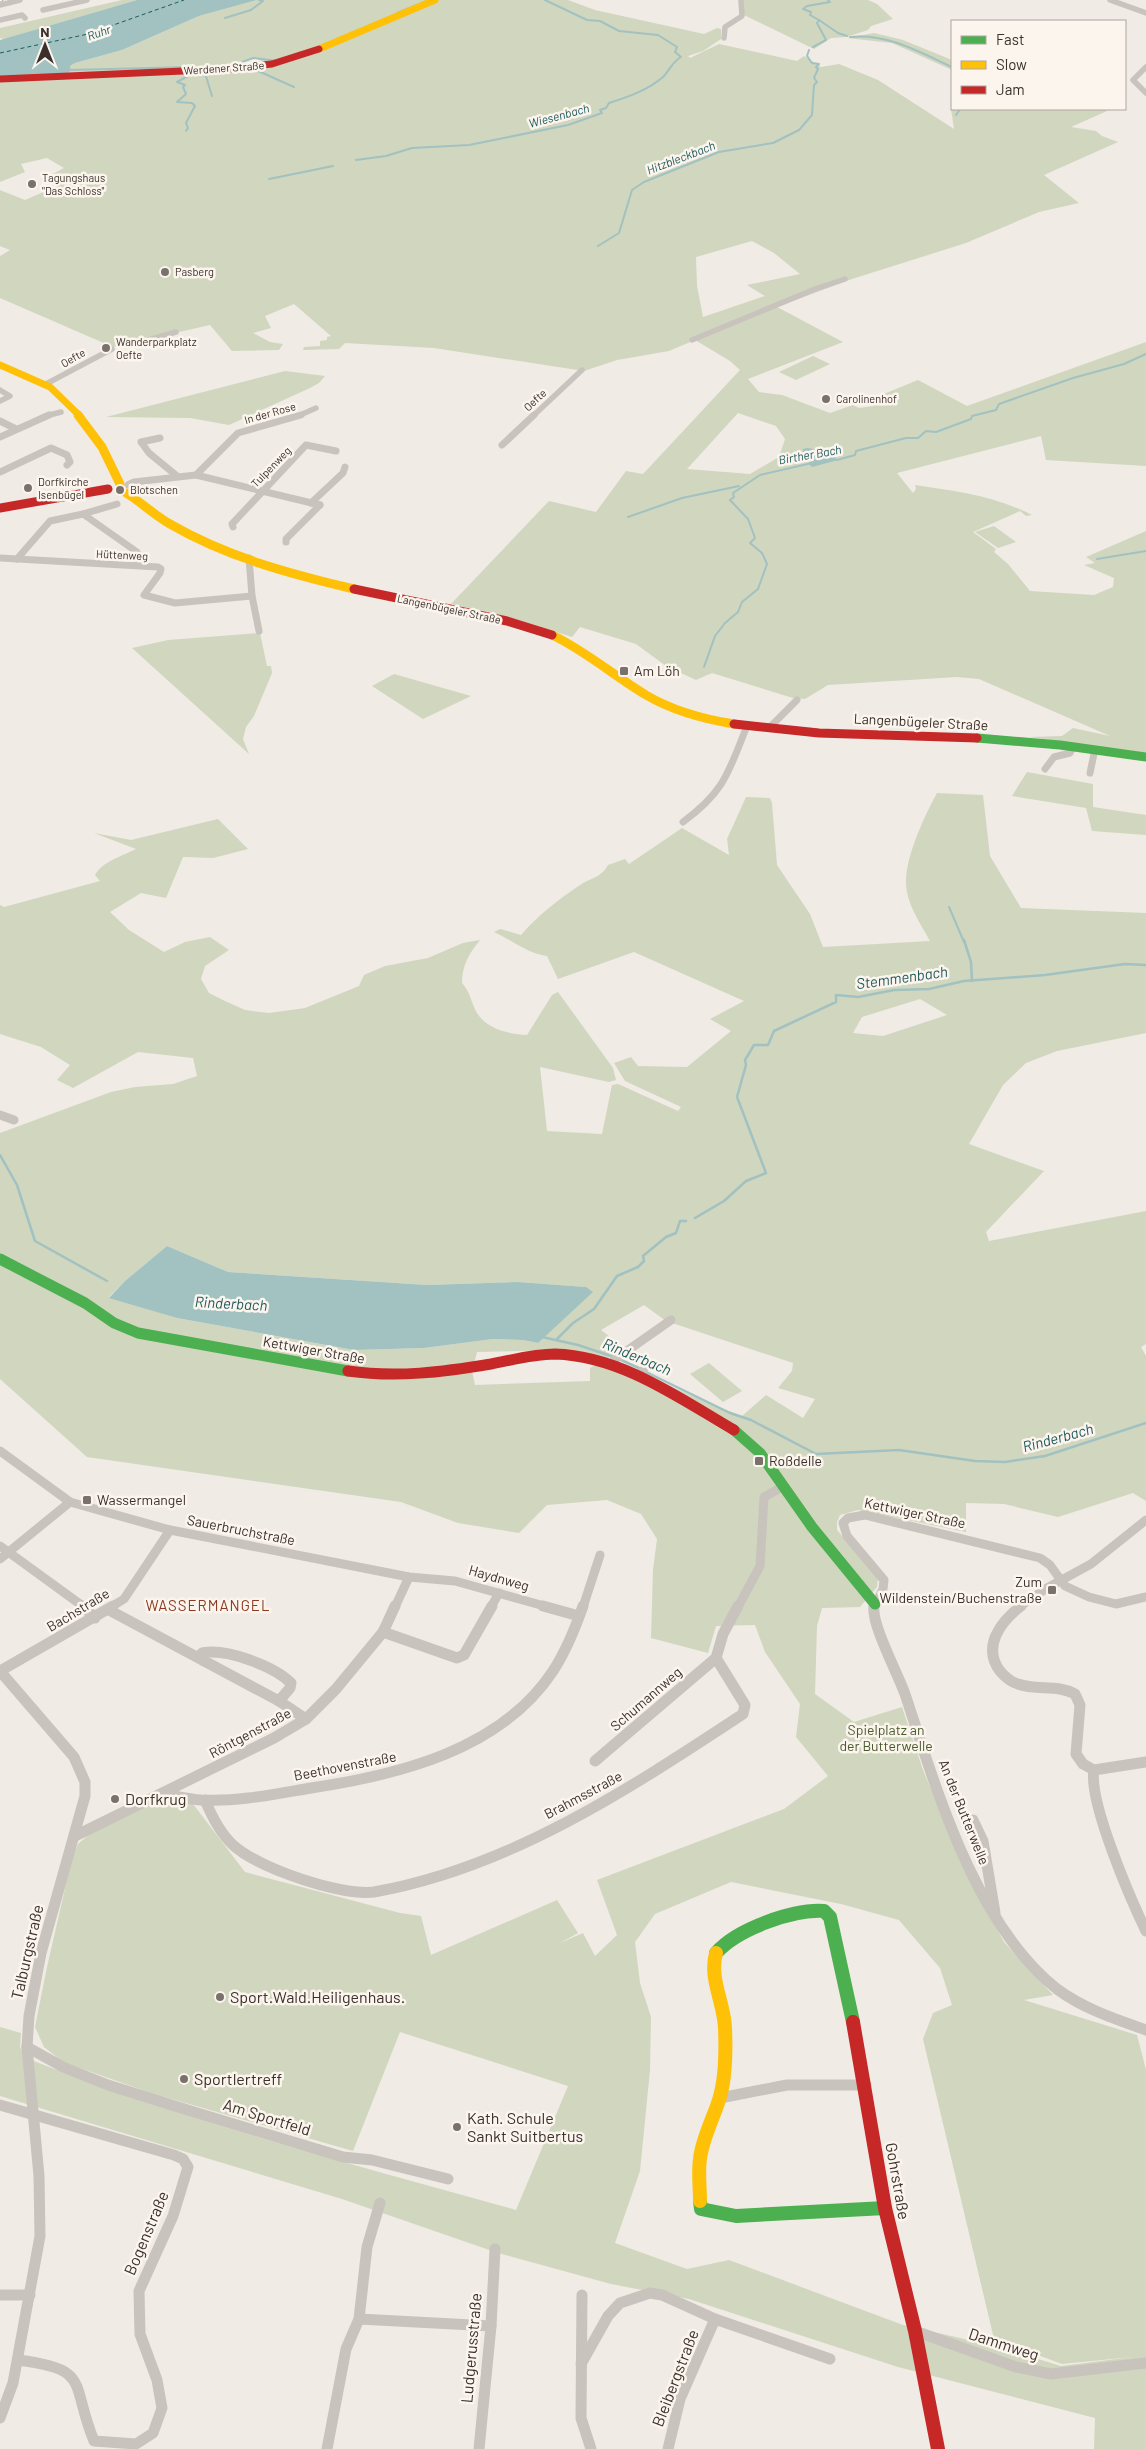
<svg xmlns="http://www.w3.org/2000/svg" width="1146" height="2449" viewBox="0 0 1146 2449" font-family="Barlow,sans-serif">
	<rect width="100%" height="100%" fill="#f0ebe5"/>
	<g fill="#d1d6bf" fill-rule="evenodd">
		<path d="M122,0H137L4,39L0,38V28Z"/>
		<path d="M257,0H434L398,17L439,0H568L595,10L704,34L717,28L721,29V39L703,51L688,56L690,58L719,44L797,61L804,56L821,67L839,64L878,80L954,129L951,109L952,107V109H1105L1107,111L1071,127L1096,131L1102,136L1118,142L1044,175L1079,203L1039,212L966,243L852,279L777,307L843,342L748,379L759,392L782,395L830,413L853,405L859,408L874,406V398L918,380L967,406L1146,342V466L1046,460L1041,436L897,473L913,493L916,489L915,485C955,491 996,496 1032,515L1026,516L1020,511L973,532L996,549L994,552L1008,564L1030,591L1094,595L1113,587L1114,578L1084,565L1095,563L1086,557L1146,531V753L1029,737L1062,736L1073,728L1110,736L979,679L957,677L828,685L805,699L793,698L712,673L696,680L666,666L636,644L580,627L572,637L516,619L451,604L549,501L596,512L626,471L643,474L740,370L730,361L695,340L669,351L617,360L584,371L434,348L345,343L339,349L303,350L304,347L320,346V341L327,340V337L331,336L294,304L265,316L271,328L253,333L270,342L283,344L279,350L232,351L210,325L113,347L0,298V256L10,250L0,246V190L25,200L57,186L49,176L64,168L47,158L21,164L25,172L0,182V80L198,71L265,64L258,58L253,57L232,65L194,67L193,69L0,77L68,72L71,70L70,66L75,63L122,50L199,16ZM752,241L774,253L800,274L747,285L765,296L703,317L697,286L696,257ZM738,413L776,426L785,439L779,457L750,474L687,469Z"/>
		<path d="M743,0H868L877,4L893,19L871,26L868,30L846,37L831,38L814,49L744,15Z"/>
		<path d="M874,33L903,40L952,60V70L892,43L847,38Z"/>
		<path d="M813,356L830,364L796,380L779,372Z"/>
		<path d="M285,371L325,376L319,383L310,388L229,425L190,418L106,417Z"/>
		<path d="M994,526L1016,542L998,548L975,532Z"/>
		<path d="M260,633L267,666H271L272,673L254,716L246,727L243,739L249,754L132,648L168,640Z"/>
		<path d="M394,674L471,696L423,719L372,686Z"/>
		<path d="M1027,772L1093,784V807L1146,815V835L1092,831L1086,808L1012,796Z"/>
		<path d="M937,793L983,795L990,856L1021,908L1146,913V1033L1057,1051L1026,1063L1003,1085L969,1144L1044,1171L986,1232L989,1241L1146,1211V1344L1141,1347L1146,1356V1501L1133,1493L1058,1517L1004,1504L966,1503V1532L858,1510L840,1515L837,1522V1530L878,1578L877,1587L860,1607L822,1608L817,1626L815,1694L854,1722L902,1707L923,1770L967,1876L1004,1942L1053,1995L1024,2000L1137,2035L1146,2070V2449H1094L1095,2418L898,2367L689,2299L611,2284L498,2253L342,2199L0,2096V2027L21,2033L20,2047L26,2058C185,2121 351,2164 516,2210L568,2086L400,2032L353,2151L151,2093L63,2062L44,2047L35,2027L47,1967L72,1858L78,1844L92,1832L160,1800L193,1804L245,1872L400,1913L421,1916L431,1955L557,1900L578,1933L560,1943L583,1933L595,1956L617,1935L597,1880L784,1809L828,1776L796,1737L800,1704L765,1652L755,1625L716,1626L708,1653L651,1638L653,1570L657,1539L641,1514L607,1500L547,1505L519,1533L458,1523L401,1502L87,1457L0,1379V1133L111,1092L135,1087L173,1084L197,1076L193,1058L138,1052L73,1088L57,1080L70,1065L41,1047L0,1034V905L4,907L100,881L95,875C102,862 122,856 136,849L94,833L131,840L218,819L248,849L213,858L183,857L166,898L141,893L110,912L129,930L164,952L185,942L210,937L229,950L205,966L201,979L209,993L225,1001L245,1010L269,1013L305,1008L359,986L364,975L385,966L428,958L463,943L480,940C469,954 462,965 462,983C469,991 470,997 474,1007C482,1028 507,1034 527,1035L552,995L558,992L613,1068L616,1080L609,1082L540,1067L547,1131L602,1134L612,1085L618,1084L678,1111L681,1107L625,1081L614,1063L631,1057L638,1066L687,1067L731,1031L710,1019L744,1001L634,952L558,979L547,956C528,954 512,940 494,932L500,929L521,935C537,916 559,899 580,885C591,878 602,877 608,865L625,859L629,864L682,828L729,855L727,839L746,797L770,798L772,803L777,865L810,914L823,947L930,941C922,926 910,909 907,892C901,865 924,817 937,793ZM920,999L947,1015L883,1036L853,1033L862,1017ZM167,1246L228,1272L427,1285L518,1282L586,1287L538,1343L523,1340L493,1339L424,1348L354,1350L177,1318L109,1297L125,1281ZM644,1305L666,1321L793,1363L792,1371L778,1388L815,1399L803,1418L766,1395L742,1416L708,1403L608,1358L624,1348L601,1330ZM560,1350L606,1359L590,1368V1381L475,1385L472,1371L477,1352ZM731,1882L841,1904L899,1920L940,1968L952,2005L933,2013L923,2039L994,2339L1062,2364L1132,2357L1061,2366L995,2346L903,2325L729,2260L687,2269L615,2243L640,2171L650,2070L651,2017L640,1983L635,1942L655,1914Z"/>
		<path d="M709,1363L742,1391L723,1402L690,1374Z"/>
	</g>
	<g fill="#a1c2c1">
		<path d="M137,0H257L199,16L122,50L75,63L70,66L71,70L68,73L0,77V40Z"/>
		<path d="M807,448L820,450L821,453L831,455L838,460L812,467L809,464L811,458L803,453V449Z"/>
		<path d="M167,1246L228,1272L427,1285L518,1282L586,1287L593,1292L538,1343L523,1340L493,1339L424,1348L354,1350L177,1318L109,1298L125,1281Z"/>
	</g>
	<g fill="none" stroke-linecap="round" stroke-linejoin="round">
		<g stroke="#a1c2c1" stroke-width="2">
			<path d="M397,13L429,0"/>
			<path d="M225,18L251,10L263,1L259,0"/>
			<path d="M819,20L838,33L847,36"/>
			<path d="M850,37C887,33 919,52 952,67"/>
			<path d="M813,47L826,40L817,23L819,20L810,15L811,12L803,9L807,6L830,2L828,0"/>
			<path d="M212,67L234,65L253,58L278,61"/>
			<path d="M69,70L189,67"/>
			<path d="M256,70L294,87"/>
			<path d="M205,73L212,96"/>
			<path d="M956,115L960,109"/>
			<path d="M186,131L188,128L186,123L195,106L192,103L177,102L186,94L183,87L185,85L177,82L188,76L187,73"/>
			<path d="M356,160L386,156L412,148L469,145L568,125L602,113L600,110L606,108L609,103C628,97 648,90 663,77C670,70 672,62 681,57L675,52L677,47L658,35L619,31L600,21L587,20L545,0"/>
			<path d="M269,179L333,166"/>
			<path d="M598,246L619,233L632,190L644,182L719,152L773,143L799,130L812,115L814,85L817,82L814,78L818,69L816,67L819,64L812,63L807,56L809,50"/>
			<path d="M837,460L855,455L856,451L906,438H918L926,431L936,432L971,419L972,416L996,410L999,404L1073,378L1124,364L1146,354"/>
			<path d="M628,517L682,498L739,486"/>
			<path d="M1097,559L1146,551"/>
			<path d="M704,667L715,636L725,623L738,612L742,602L758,589L767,564L762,553L750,543L755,538L748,519L730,500L734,497L733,493L760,475L812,463"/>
			<path d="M949,907L964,942"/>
		</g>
		<g stroke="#a1c2c1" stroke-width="2.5">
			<path d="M964,940L971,962L972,981"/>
			<path d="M0,1155L17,1185L35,1241L107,1281"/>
			<path d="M695,1218L724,1201L746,1181L766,1173L737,1097L746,1065L745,1060L754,1045H768L774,1031L836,1002V995L858,997L894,990L929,989L964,981L1045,975L1125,964L1146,965"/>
			<path d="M542,1337L578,1345L614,1357"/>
			<path d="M557,1339L573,1323L594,1309L617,1276L638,1267L644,1261L643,1256L666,1237L676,1233L680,1221H686"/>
			<path d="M619,1359L641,1369"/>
			<path d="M646,1372L730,1413L751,1420L816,1454L899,1450L975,1461L1005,1462L1045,1456L1146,1423"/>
		</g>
		<path stroke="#1f5a5e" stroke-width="1" stroke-dasharray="4 3" stroke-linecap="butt" d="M0,53L88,34L184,0"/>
		<g stroke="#c9c3be" stroke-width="5.5">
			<path d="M1110,0L1146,13"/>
			<path d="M0,5L20,0"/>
			<path d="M43,10L87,0"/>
			<path d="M0,20L22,15L25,18"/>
			<path d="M724,38L725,27L742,16L741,0"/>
			<path d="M1146,67L1133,80L1146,93"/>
			<path d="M692,340L815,289L845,279"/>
			<path d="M131,345L176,332"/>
			<path d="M44,385L112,349"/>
			<path d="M0,390L10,396L0,401"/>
			<path d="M46,416L61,412"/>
			<path d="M298,416L316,408"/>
			<path d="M533,416L582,370"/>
		</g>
		<g stroke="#c9c3be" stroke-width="7">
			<path d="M0,421L16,429"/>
			<path d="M0,437L49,415"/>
			<path d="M160,438L141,442L149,453L177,476"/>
			<path d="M502,445L534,415"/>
			<path d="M0,472L51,448L67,455L70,462L67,465"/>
			<path d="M196,475L238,433L301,415"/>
			<path d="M128,485L134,482L196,475L320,505"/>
			<path d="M311,503L343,473L345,467"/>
			<path d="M83,514L117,504"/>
			<path d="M233,527L232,524L306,445L336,451"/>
			<path d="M286,542V539L320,505"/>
			<path d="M0,558L158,567L161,569L160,573L144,595L175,603L252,596"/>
			<path d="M249,558L252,596L259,631"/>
			<path d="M17,559L50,521L83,514L137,552L139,557L136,565"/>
			<path d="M769,728L797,700"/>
			<path d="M1045,769L1054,757L1070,753L1073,747"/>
			<path d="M1090,773L1095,749"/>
			<path d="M683,822C725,791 728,773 747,726"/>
		</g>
		<g stroke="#c9c3be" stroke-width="9">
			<path d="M0,1115L14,1120"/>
			<path d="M614,1360L671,1320"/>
			<path d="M639,1375L644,1369"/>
			<path d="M0,1451L70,1502L170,1530L409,1577L455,1581L548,1607"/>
			<path d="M0,1546L84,1607"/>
			<path d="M0,1559L70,1502"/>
			<path d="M111,1607L124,1599L170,1530"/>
			<path d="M395,1607L409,1577"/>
			<path d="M491,1607L499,1593"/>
			<path d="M583,1607L600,1555"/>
			<path d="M738,1607L760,1566L764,1497L782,1487"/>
			<path d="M874,1607L883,1589L884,1580L847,1536L843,1523L848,1518L865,1515L1040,1558L1050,1565L1065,1586L1089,1597L1116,1604L1146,1597"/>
			<path d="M1019,1607L1047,1588L1091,1564L1146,1520"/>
		</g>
		<g stroke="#c9c3be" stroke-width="11">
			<path d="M83,1606L95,1618"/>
			<path d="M543,1606L579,1616"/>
			<path d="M874,1606C871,1624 898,1674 905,1694C937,1791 975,1924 1057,1989C1084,2009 1115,2019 1146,2030"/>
			<path d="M1021,1606C1000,1622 982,1647 1000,1671C1005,1677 1011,1682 1018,1684C1037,1691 1057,1684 1075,1694L1080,1705L1076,1754L1083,1764L1094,1770L1146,1762"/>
			<path d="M109,1610L279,1701L306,1719"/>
			<path d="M383,1632L457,1658L464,1655L492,1606"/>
			<path d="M204,1661L202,1653C226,1648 274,1666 291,1683L290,1688L279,1701"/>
			<path d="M0,1671L74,1757L85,1782V1796L41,1953L29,2016L27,2047L39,2176L40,2236L13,2383L0,2418"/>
			<path d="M0,1671L113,1606"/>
			<path d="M595,1761L716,1658"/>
			<path d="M1094,1770C1088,1801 1131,1900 1146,1931"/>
			<path d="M164,1794C176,1796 189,1799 201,1800C238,1802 275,1794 311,1788C398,1775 501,1750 553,1671C566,1651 575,1629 583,1606"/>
			<path d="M205,1800C212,1817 220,1833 233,1845C258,1868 340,1896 374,1892C510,1868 629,1789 743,1714L745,1705L716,1658L723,1634L738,1606"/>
			<path d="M973,1820L983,1841L995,1913"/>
			<path d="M75,1836L274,1738L306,1719L336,1689L383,1632L395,1606"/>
			<path d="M27,2047L63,2067L108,2085L194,2112L343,2157L372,2160L448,2179"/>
			<path d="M720,2098L787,2085H866"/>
			<path d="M0,2105L174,2155L183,2159L188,2167L173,2216L139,2291L140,2334L157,2380L162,2408L153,2433L136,2444L94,2441C70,2383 92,2369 18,2360"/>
			<path d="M0,2295H30"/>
			<path d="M582,2295L581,2418L591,2449"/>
			<path d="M359,2319L491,2326"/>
			<path d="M915,2331L1016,2367L1051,2374L1146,2363"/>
			<path d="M581,2364L608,2316L620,2303L650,2293L662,2295L715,2319"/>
			<path d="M327,2449L346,2349L359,2319L367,2247L380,2203"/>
			<path d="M479,2449L491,2326L495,2249"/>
			<path d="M668,2449L680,2399L715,2319L830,2359"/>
		</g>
		<path stroke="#4caf50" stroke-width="9" d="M977,738L1060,745L1146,757"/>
		<g stroke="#4caf50" stroke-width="11">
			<path d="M0,1259L85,1303L114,1323L138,1333L348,1371"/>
			<path d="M734,1430L760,1453L812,1527L875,1604"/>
		</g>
		<g stroke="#4caf50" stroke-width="14">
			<path d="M716,1953C737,1929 793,1909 824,1911L830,1917L853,2022"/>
			<path d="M700,2201L701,2209L736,2216L885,2208"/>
		</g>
		<g stroke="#ffc107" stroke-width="7">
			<path d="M319,49L435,0"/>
			<path d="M0,365L50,387L80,416"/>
		</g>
		<g stroke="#ffc107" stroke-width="9">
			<path d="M78,415L102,447L120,484"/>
			<path d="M126,493C141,502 154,515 170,524C227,557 290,574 354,589"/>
			<path d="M552,635C586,651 614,676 646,695C673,711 703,719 734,724"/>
		</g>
		<path stroke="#ffc107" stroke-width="14" d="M700,2201C700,2187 698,2172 700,2159C702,2139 713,2119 719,2100C726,2078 726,2051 725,2028C724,2002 709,1979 716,1953"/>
		<path stroke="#c62828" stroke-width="7" d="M0,79L229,69L272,64L319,49"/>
		<g stroke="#c62828" stroke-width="9">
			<path d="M0,508L108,489"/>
			<path d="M354,589L507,621L552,635"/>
			<path d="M734,724L819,733L977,738"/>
		</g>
		<path stroke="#c62828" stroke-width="11" d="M348,1371C397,1378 443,1372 491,1364C512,1360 534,1354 555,1354C621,1356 679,1398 734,1430"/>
		<path stroke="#c62828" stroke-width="14" d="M853,2022L885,2208L915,2331L938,2449"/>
		<g stroke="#b1aca8" stroke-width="3">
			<path id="rail" d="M0,0H2"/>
		</g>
		<use href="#rail" stroke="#fbf5ee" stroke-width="2" stroke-dasharray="5" stroke-linecap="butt"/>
	</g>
	<g fill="#7a716c" stroke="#fbf5ee" stroke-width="2">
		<circle cx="32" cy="184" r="5"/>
		<circle cx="165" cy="272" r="5"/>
		<circle cx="106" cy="348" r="5"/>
		<circle cx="826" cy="399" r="5"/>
		<circle cx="28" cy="488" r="5"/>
		<circle cx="120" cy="490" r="5"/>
		<rect x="619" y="666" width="10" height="10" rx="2.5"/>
		<rect x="754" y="1456" width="10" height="10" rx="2.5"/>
		<rect x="82" y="1495" width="10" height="10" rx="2.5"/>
		<rect x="1047" y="1585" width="10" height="10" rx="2.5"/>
		<circle cx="115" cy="1799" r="5"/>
		<circle cx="220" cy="1997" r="5"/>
		<circle cx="184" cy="2079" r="5"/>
		<circle cx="457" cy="2127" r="5"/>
	</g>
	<g text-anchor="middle" stroke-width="5" stroke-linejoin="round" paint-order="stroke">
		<g font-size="11" fill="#3b302b" stroke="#fbf5ee">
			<text transform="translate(224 68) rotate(-4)" y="4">Werdener Straße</text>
			<text transform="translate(73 358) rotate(-30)" y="4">Oefte</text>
			<text transform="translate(535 400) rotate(-43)" y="4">Oefte</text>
			<text transform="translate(270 413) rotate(-16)" y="4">In der Rose</text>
			<text transform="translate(271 467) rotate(-46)" y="4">Tulpenweg</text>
			<text transform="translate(122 555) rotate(3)" y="4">Hüttenweg</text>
			<text transform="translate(449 609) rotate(12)" y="4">Langenbügeler Straße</text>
		</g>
		<g font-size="11" fill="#3b302b" stroke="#fbf5ee" text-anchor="start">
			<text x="42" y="182">Tagungshaus<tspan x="42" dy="13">"Das Schloss"</tspan></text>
			<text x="175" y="276">Pasberg</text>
			<text x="116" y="346">Wanderparkplatz<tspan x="116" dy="13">Oefte</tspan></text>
			<text x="836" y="403">Carolinenhof</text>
			<text x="38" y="486">Dorfkirche<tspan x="38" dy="13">Isenbügel</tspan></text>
			<text x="130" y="494">Blotschen</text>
		</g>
		<g font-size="12" font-style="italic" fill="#1f5a5e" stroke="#fbf5ee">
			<text transform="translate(99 33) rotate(-19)" y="4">Ruhr</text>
			<text transform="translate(559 116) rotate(-15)" y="4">Wiesenbach</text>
			<text transform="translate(681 158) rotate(-21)" y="4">Hitzbleckbach</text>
			<text transform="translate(810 455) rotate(-10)" y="4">Birther Bach</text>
		</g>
		<g font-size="14" fill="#3b302b" stroke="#fbf5ee" text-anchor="start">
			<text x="634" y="676">Am Löh</text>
			<text x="769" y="1466">Roßdelle</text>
			<text x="97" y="1505">Wassermangel</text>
			<text x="1042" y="1587" text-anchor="end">Zum<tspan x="1042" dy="16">Wildenstein/Buchenstraße</tspan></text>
		</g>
		<g font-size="14" fill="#3b302b" stroke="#fbf5ee">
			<text transform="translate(921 722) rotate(3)" y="5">Langenbügeler Straße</text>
			<text transform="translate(314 1350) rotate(10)" y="5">Kettwiger Straße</text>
			<text transform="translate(915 1513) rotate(12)" y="5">Kettwiger Straße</text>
			<text transform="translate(241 1530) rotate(11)" y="5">Sauerbruchstraße</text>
			<text transform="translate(499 1578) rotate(16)" y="5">Haydnweg</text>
			<text transform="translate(78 1610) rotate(-31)" y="5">Bachstraße</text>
			<text transform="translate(646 1699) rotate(-41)" y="5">Schumannweg</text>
			<text transform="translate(250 1733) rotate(-28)" y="5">Röntgenstraße</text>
			<text transform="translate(345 1766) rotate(-11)" y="5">Beethovenstraße</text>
			<text transform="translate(583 1795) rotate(-28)" y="5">Brahmsstraße</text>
			<text transform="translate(964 1812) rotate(68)" y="5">An der Butterwelle</text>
		</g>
		<g font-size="14" fill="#4a5a2e" stroke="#fbf5ee">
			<text x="886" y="1735">Spielplatz an<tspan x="886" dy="16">der Butterwelle</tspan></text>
		</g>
		<g font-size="15" font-style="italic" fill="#1f5a5e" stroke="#fbf5ee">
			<text transform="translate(902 978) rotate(-8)" y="5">Stemmenbach</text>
			<text transform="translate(231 1304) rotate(3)" y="5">Rinderbach</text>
			<text transform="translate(637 1357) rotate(23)" y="5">Rinderbach</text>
			<text transform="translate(1058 1438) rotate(-15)" y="5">Rinderbach</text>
		</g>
		<g font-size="15" letter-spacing="1" fill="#8c3b22" stroke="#fbf5ee">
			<text x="208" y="1611">WASSERMANGEL</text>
		</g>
		<g font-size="16" fill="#3b302b" stroke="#fbf5ee" text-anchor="start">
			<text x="125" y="1805">Dorfkrug</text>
			<text x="230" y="2003">Sport.Wald.Heiligenhaus.</text>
			<text x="194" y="2085">Sportlertreff</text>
			<text x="467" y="2124">Kath. Schule<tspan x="467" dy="18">Sankt Suitbertus</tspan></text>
		</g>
		<g font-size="16" fill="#3b302b" stroke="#fbf5ee">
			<text transform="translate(27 1952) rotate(-77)" y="6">Talburgstraße</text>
			<text transform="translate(267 2117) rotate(17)" y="6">Am Sportfeld</text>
			<text transform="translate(898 2181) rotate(80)" y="6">Gohrstraße</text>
			<text transform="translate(146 2233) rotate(-67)" y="6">Bogenstraße</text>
			<text transform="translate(1004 2344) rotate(18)" y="6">Dammweg</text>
			<text transform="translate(471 2348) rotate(-85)" y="6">Ludgerusstraße</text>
			<text transform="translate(675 2378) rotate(-69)" y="6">Bleibergstraße</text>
		</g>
	</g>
	<rect x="951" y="20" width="175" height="90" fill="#fbf5ee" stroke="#aea6a0"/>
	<rect x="961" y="36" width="25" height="8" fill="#4caf50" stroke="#aea6a0"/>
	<text x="996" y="45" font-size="15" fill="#3b302b">Fast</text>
	<rect x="961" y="61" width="25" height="8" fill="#ffc107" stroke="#aea6a0"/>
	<text x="996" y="70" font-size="15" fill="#3b302b">Slow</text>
	<rect x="961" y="86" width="25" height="8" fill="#c62828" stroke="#aea6a0"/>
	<text x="996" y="95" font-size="15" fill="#3b302b">Jam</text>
	<g transform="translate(45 45)" stroke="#fbf5ee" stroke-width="4" paint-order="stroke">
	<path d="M0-4L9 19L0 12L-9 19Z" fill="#3b302b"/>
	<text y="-8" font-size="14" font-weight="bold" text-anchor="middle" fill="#3b302b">N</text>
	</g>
</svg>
